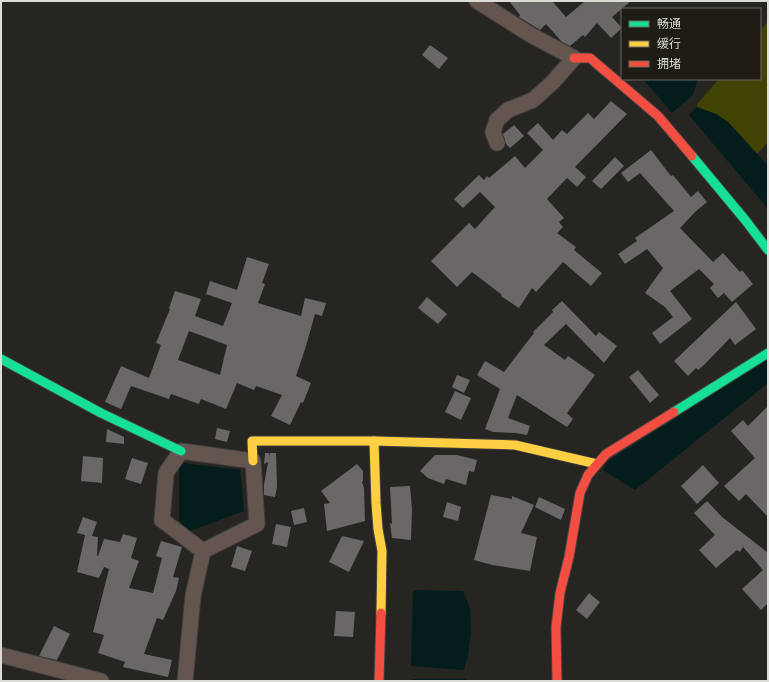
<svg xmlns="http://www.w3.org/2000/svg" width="769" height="682" viewBox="0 0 769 682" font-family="Karla,'Noto Sans SC',sans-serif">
	<rect width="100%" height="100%" fill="#262521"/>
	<path fill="#414304" d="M768,21V142L757,154L728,122L697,107V104L719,79H760V31Z"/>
	<g fill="#031d1d">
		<path d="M643,79H698L693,95L672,113Z"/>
		<path d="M697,107L716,114L728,122L768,166V209L689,115Z"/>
		<path d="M768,359V383L635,490L603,470L608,461Z"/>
		<path d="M183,463L240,470L244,511L187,532L179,520V469Z"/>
		<path d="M413,590L463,591L470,608L471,632L468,656L464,670L411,666Z"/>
		<path d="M413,679H466L467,681H413Z"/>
	</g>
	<g fill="#6a6766" fill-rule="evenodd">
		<path d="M509,1H552L566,17L585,1H631L612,17L622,28L611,38L597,23L585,37L583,35L570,46L562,42L546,24L540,30L519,17L520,15Z"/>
		<path d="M430,45L448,58L439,69L422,55Z"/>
		<path d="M611,101L627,114L575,167L586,177L577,187L567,178L547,199L564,218L559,222L563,227L557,233L576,247L574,250L602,273L591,286L563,262L536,292L532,288L519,308L501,296L502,295L472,272L457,287L431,261L469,223L475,229L495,207L480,192L463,208L454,199L479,175L484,180L487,176L489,178L515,156L525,168L543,150L527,133L538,123L553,140L562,130L567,134L588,113L594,119Z"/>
		<path d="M514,125L524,136L510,148L506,144L503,134Z"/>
		<path d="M651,150L671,176L673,175L691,197L698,191L707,202L695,212L680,228L713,262L723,253L740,272L742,270L753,284L732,302L724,293L718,298L710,288L714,284L699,269L670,291L692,319L660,344L652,333L673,317L665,307L645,293L663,268L647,249L625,264L618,254L637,241L635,238L674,211L640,173L628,182L621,173Z"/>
		<path d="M615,157L624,166L601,189L592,181Z"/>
		<path d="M247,257L269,264L262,283L265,284L258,303L301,316L305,298L326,303L322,316L315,314L306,346L296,376L311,383L303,403L301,402L290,425L271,416L282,395L256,386L254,390L237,383L226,409L201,399L199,404L171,394L169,399L131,386L121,409L105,402L121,366L149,378L161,345L156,343L170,309L169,308L175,291L201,299L195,316L223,326L232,303L206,294L210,281L237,290ZM189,331L227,345L220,375L178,360Z"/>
		<path d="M427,297L447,314L438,324L418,308Z"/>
		<path d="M562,301L596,336L599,332L617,346L604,363L566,324L544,345L565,360L568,356L595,375L567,413L573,419L567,427L517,395L508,418L530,426L527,435L515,433L493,432L485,429L500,389L477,375L485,361L504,372L534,333L533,332L553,312L552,310Z"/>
		<path d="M736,302L756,329L735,345L730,338L704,365L698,370L696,368L688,376L674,361Z"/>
		<path d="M638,370L647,381L659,395L650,403L629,377Z"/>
		<path d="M457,375L470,380L464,393L452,387Z"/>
		<path d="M455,391L471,398L461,420L445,412Z"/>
		<path d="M768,406V517L746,494L739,501L724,486L755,458L731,431L743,420L748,426Z"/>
		<path d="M217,428L230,431L227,442L215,439Z"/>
		<path d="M107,429L124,437V444L106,442Z"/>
		<path d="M265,453H269V457L270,453H276L277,487L275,497L264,495V485L268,462L264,464Z"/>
		<path d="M435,455H457L477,460L474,472L469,471L466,485L446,479L444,484L428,478L420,471Z"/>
		<path d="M83,456L103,458L102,483L81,481Z"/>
		<path d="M132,458L148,463L141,484L125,479Z"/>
		<path d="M357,464L363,471V481L362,482L364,488L365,521L327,531L324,504L330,503L321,491Z"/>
		<path d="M703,465L719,483L697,504L681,486Z"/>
		<path d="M410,486L412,509L411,540L392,538L390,523L392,524L390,487Z"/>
		<path d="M491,495L512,499V496L534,505L521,533L537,537L530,571L492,565L474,560Z"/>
		<path d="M539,497L565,509L561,520L535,507Z"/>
		<path d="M707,501L722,517L768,553V603L761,610L742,589L763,570L743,547L740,552L737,550L716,568L699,550L715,535L694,513Z"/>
		<path d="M447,502L461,507L458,521L443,517Z"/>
		<path d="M304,508L307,522L294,525L291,511Z"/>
		<path d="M83,517L97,522L92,536L98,537L97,556H98L104,539L120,542L123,534L137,538L131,558L139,561L129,588L153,593L162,558L156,556L161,541L182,547L173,577L179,578L176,591L163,620L157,618L144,654L172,660L168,677L123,667L125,662L98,653L104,635L93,632L109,569L104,567L99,578L77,572L85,535L77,533Z"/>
		<path d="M276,524L291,527L287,547L272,544Z"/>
		<path d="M342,536L364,541L349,572L329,562Z"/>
		<path d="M237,546L252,551L245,571L231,567Z"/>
		<path d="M589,593L600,602L587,619L576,610Z"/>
		<path d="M336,611L355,612L353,637L334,636Z"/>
		<path d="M54,626L70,634L57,660L39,656Z"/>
	</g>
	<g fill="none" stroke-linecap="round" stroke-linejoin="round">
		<g stroke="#42413f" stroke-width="17">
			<g id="street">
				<path d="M477,1L531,35L574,58L553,82L533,100L508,110L497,120L493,132L497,143"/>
				<path d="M181,451L253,461L257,524L203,551L162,520L166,473Z"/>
				<path d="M1,655L101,681"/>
				<path d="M185,681L193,596L203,551"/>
			</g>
		</g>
		<g stroke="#42413f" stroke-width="11">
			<g id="fast">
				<path d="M692,156L746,221L768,250"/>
				<path d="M1,359L101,413L181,451"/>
				<path d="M674,412L768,353"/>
			</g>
		</g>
		<g stroke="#42413f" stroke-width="11">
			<g id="slow">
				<path d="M374,441L376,503L378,529L382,551L381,613"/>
				<path d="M253,461L252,441H374L515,445L597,464"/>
			</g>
		</g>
		<g stroke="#42413f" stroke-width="11">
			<g id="jam">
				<path d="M574,58H590L658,116L692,156"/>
				<path d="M379,681L381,613"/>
				<path d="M557,681L556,627L560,593L569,557L580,493L588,475L606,454L674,412"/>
			</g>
		</g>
		<use href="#street" stroke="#64564f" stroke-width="15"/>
		<use href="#fast" stroke="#16e098" stroke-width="9"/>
		<use href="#slow" stroke="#ffcf43" stroke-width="9"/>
		<use href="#jam" stroke="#f24e42" stroke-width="9"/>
	</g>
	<rect width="769" height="682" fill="none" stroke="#dcdbd6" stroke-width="4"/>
	<rect x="621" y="8" width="140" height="72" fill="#1f1c15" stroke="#6b6862"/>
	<rect x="629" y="21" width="20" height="6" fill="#16e098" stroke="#6b6862"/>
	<text x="657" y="28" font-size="12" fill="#dcdbd6">畅通</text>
	<rect x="629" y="41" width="20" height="6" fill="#ffcf43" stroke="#6b6862"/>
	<text x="657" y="48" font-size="12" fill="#dcdbd6">缓行</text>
	<rect x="629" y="61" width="20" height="6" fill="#f24e42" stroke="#6b6862"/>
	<text x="657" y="68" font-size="12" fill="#dcdbd6">拥堵</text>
</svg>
